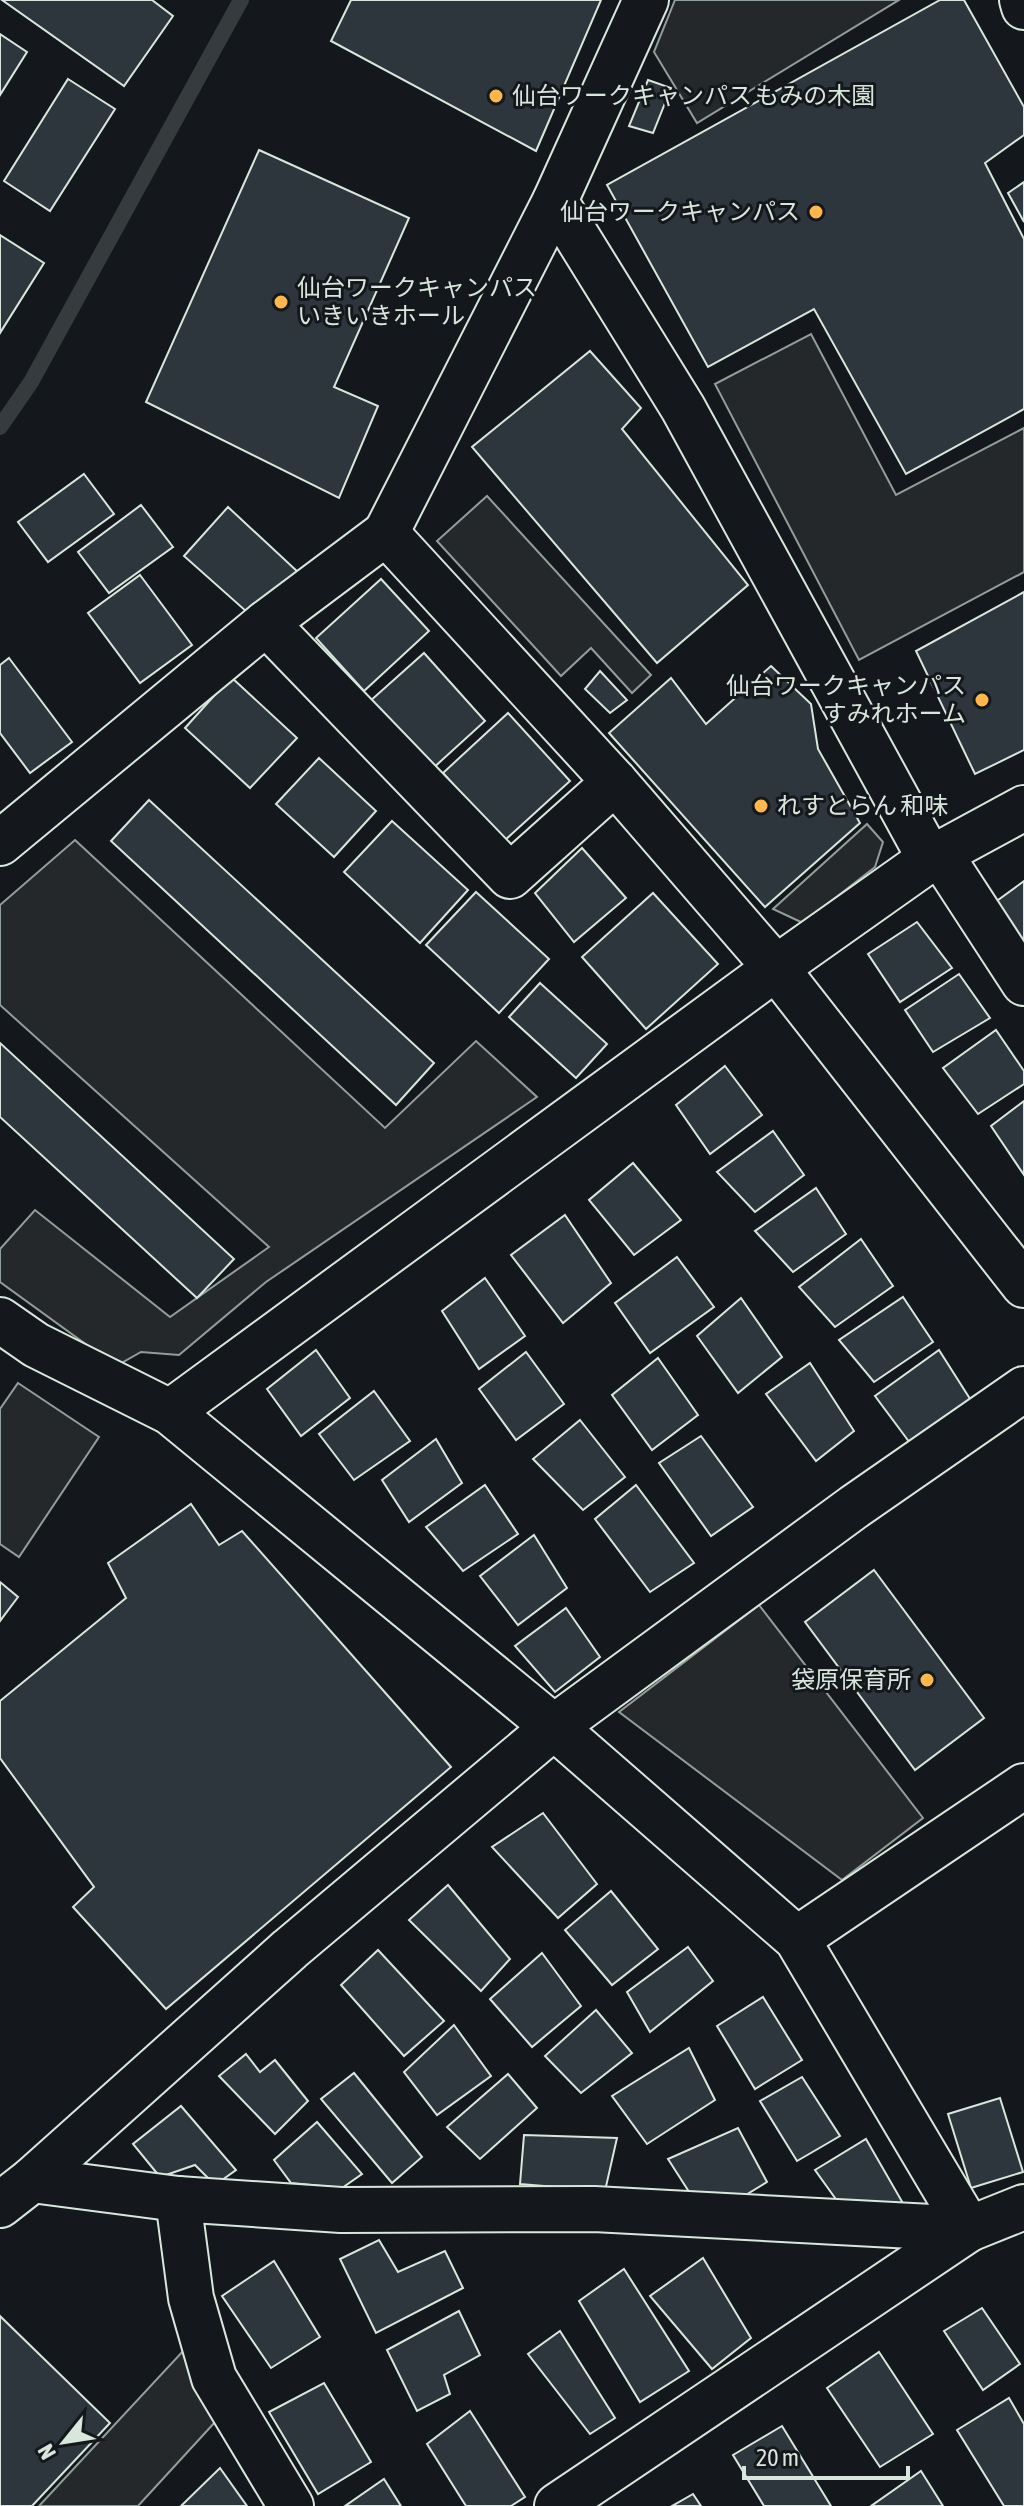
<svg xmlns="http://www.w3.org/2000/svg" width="1024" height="2506" viewBox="0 0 1024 2506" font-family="'Asap Condensed','Noto Sans JP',sans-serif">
	<rect width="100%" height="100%" fill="#14181c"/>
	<g fill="#24282b" stroke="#939e99" stroke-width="2">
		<path d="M675,0H899L697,123L654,52Z"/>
		<path d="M811,334L896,495L1024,428V572L859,660L715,384Z"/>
		<path d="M487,496L651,675L632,693L591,648L561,676L437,541Z"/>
		<path d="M867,824L883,842L875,867L803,923L773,909Z"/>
		<path d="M75,840L385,1128L476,1041L537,1097L266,1282L179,1355L141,1352L116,1366L0,1282V1249L35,1210L170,1317L269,1247L0,1005V905Z"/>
		<path d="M18,1383L99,1437L19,1557L0,1544V1409Z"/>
		<path d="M759,1605L923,1818L842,1880L619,1712Z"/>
		<path d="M184,2350L216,2421L138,2506H39Z"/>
	</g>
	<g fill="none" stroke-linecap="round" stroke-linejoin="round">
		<path stroke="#363b3e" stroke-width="16" d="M0,427L31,382L241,0"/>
	</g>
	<g fill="#2c363c" stroke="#d8e6dc" stroke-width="2">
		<path d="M2,0H152L173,16L124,86Z"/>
		<path d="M351,0H601L536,151L331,41Z"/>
		<path d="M940,0H964L1024,107V135L985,163L1024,239V409L906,474L814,309L708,367L607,185Z"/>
		<path d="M0,34L27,52L0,95Z"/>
		<path d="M68,79L115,109L50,211L4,181Z"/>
		<path d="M648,80L671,88L653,133L629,126Z"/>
		<path d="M259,150L409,218L334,387L378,406L339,498L146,402Z"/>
		<path d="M1024,182V222L1008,193Z"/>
		<path d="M0,235L44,263L0,333Z"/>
		<path d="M590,351L641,408L622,429L748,585L657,663L472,447Z"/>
		<path d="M84,474L114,514L48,562L18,522Z"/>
		<path d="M141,505L173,547L109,593L78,552Z"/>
		<path d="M228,507L299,573L256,620L184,556Z"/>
		<path d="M140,575L192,645L140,683L88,613Z"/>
		<path d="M381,579L429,631L364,691L316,638Z"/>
		<path d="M1024,592V750L975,774L916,651Z"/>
		<path d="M424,653L485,721L431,770L369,702Z"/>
		<path d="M9,658L72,742L30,773L0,733V665Z"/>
		<path d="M771,666L811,704L818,749L860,823L765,907L609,733L671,678L706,724Z"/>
		<path d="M600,671L627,700L610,713L585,689Z"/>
		<path d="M231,677L297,738L250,788L185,728Z"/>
		<path d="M508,713L570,781L504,841L443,773Z"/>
		<path d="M319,758L376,811L334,857L276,804Z"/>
		<path d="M149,800L434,1063L396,1105L111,841Z"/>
		<path d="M392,821L468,890L420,943L344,872Z"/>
		<path d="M582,848L626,898L574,942L535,893Z"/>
		<path d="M1024,881V947L994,903Z"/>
		<path d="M476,892L549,959L499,1013L426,945Z"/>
		<path d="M653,893L718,964L646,1029L582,957Z"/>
		<path d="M917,922L952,968L900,1002L868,954Z"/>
		<path d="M959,974L990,1018L933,1052L905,1010Z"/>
		<path d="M540,983L607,1044L576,1078L509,1017Z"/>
		<path d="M996,1030L1024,1071V1084L978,1114L943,1068Z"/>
		<path d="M0,1043L234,1259L197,1298L0,1117Z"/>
		<path d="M725,1066L762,1115L710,1154L676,1105Z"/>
		<path d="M1024,1101V1175L991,1126Z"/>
		<path d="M773,1131L804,1175L755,1212L717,1172Z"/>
		<path d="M633,1163L681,1220L634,1255L589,1200Z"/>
		<path d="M816,1188L846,1234L793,1272L755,1231Z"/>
		<path d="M565,1215L611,1283L563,1323L511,1255Z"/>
		<path d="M861,1239L893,1286L835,1327L799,1287Z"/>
		<path d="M677,1257L714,1307L650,1353L615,1303Z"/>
		<path d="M485,1278L525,1336L479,1369L442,1311Z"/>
		<path d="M903,1297L933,1342L874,1382L839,1340Z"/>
		<path d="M741,1298L782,1357L738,1393L697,1336Z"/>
		<path d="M316,1350L350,1398L301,1436L267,1389Z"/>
		<path d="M939,1350L972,1402L910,1443L875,1396Z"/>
		<path d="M526,1352L564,1404L516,1440L479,1389Z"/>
		<path d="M658,1358L698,1415L652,1450L612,1395Z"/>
		<path d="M810,1363L854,1431L816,1461L766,1394Z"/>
		<path d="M374,1391L410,1441L354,1480L319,1434Z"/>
		<path d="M580,1420L625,1477L583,1510L533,1459Z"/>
		<path d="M701,1436L753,1507L711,1536L659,1463Z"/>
		<path d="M436,1439L462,1483L409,1522L382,1480Z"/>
		<path d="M485,1485L518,1534L463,1571L426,1527Z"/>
		<path d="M636,1485L694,1563L650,1592L595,1519Z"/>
		<path d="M191,1504L219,1545L242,1531L451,1767L166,2009L73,1907L94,1887L0,1758V1701L126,1598L108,1563Z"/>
		<path d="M534,1535L567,1588L518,1625L480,1576Z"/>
		<path d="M874,1570L984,1718L915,1770L805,1622Z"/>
		<path d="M0,1582L18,1597L0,1621Z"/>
		<path d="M566,1608L600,1657L555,1692L515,1646Z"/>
		<path d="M543,1813L597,1884L558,1918L492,1847Z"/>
		<path d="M448,1885L510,1959L481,1991L409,1920Z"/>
		<path d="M611,1891L658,1949L612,1985L565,1930Z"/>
		<path d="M688,1947L713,1981L650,2032L627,1992Z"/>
		<path d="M378,1950L444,2021L404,2056L341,1985Z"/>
		<path d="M542,1953L581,2006L532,2047L490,1999Z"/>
		<path d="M763,1997L802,2060L755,2089L717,2026Z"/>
		<path d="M596,2010L632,2053L581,2093L545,2056Z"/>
		<path d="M454,2025L491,2076L437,2115L404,2072Z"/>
		<path d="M689,2048L715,2100L647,2144L612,2096Z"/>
		<path d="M246,2054L260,2072L275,2060L308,2101L275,2134L219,2076Z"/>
		<path d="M354,2073L422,2157L392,2183L321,2099Z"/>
		<path d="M508,2074L537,2108L480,2159L447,2127Z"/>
		<path d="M802,2077L840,2136L797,2161L760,2101Z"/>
		<path d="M1000,2098L1023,2172L971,2188L948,2114Z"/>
		<path d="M181,2106L236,2170L215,2185L195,2165L160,2177L133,2144Z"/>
		<path d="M317,2122L362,2174L342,2188L291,2183L274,2160Z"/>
		<path d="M738,2128L767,2182L744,2196L693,2198L668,2159Z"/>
		<path d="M524,2135L617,2138L605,2191L520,2184Z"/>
		<path d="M866,2139L904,2205L843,2209L815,2170Z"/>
		<path d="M379,2240L398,2272L445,2251L463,2288L376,2333L340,2259Z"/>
		<path d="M703,2258L751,2338L712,2369L650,2296Z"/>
		<path d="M274,2261L320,2337L271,2368L222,2296Z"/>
		<path d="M624,2269L689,2371L640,2402L579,2301Z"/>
		<path d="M982,2308L1020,2364L983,2390L944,2331Z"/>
		<path d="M459,2311L480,2355L444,2375L450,2394L417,2411L387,2350Z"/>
		<path d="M0,2316L110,2423L32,2506H0Z"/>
		<path d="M560,2331L615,2418L590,2434L528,2354Z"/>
		<path d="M879,2352L933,2434L880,2467L827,2388Z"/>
		<path d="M324,2383L371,2462L318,2494L269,2412Z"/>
		<path d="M1009,2398L1024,2424V2506H1004L957,2430Z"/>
		<path d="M470,2411L525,2497L511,2506H466L427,2444Z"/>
		<path d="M782,2426L831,2506H764L733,2455Z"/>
		<path d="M220,2468L247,2506H181Z"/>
		<path d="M921,2471L943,2506H871Z"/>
		<path d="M384,2479L401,2506H345Z"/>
		<path d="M693,2494L701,2506H672Z"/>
	</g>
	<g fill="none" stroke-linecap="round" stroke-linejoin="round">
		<g stroke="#d8e6dc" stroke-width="48">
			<g id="minor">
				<path d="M1022,0L1024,7"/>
				<path d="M555,201L683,408L930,859"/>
				<path d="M386,533L555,201L646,0"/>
				<path d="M266,623L510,876L615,782"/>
				<path d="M0,843L266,623L386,533L615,782L776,968L1024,1285"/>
				<path d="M940,854L1024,983"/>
				<path d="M0,1320L36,1345L170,1412L554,1727L797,1939L969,2229L557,2506"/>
				<path d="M170,1412L776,968L930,859L1024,808"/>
				<path d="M797,1939L1024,1786"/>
				<path d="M32,2180L178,2199L341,2210L594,2209L969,2229L1024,2207"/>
				<path d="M178,2199L191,2298L214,2378L291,2506"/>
				<path d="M0,2205L32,2180L290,1949L554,1727L854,1507L1024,1389"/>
			</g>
		</g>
		<use href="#minor" stroke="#14181c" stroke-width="44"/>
	</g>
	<g fill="#ffb74d" stroke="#14181c" stroke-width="3">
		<circle cx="496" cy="96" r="8"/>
		<circle cx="816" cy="212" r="8"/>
		<circle cx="281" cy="302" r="8"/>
		<circle cx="982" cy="700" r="8"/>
		<circle cx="761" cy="806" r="8"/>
		<circle cx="927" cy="1680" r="8"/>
	</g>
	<g text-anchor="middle" stroke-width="6" stroke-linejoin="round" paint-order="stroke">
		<g font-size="24" fill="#d8e6dc" stroke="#14181c" text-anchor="start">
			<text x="512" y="104">仙台ワークキャンパス もみの木園</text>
			<text x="800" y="220" text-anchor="end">仙台ワークキャンパス</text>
			<text x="297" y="296">仙台ワークキャンパス<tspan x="297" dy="28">いきいきホール</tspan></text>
			<text x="966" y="694" text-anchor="end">仙台ワークキャンパス<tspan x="966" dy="28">すみれホーム</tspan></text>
			<text x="777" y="814">れすとらん 和味</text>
			<text x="911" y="1688" text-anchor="end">袋原保育所</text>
		</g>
	</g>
	<g transform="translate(64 2442) rotate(240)" stroke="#14181c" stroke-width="6" paint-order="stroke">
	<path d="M0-6L14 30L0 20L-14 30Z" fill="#d8e6dc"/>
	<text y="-12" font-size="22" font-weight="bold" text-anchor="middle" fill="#d8e6dc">N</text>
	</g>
	<path d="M744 2466v12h164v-12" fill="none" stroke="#d8e6dc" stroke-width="4"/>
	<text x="756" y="2466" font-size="24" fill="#d8e6dc" stroke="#14181c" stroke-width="6" paint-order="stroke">20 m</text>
</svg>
